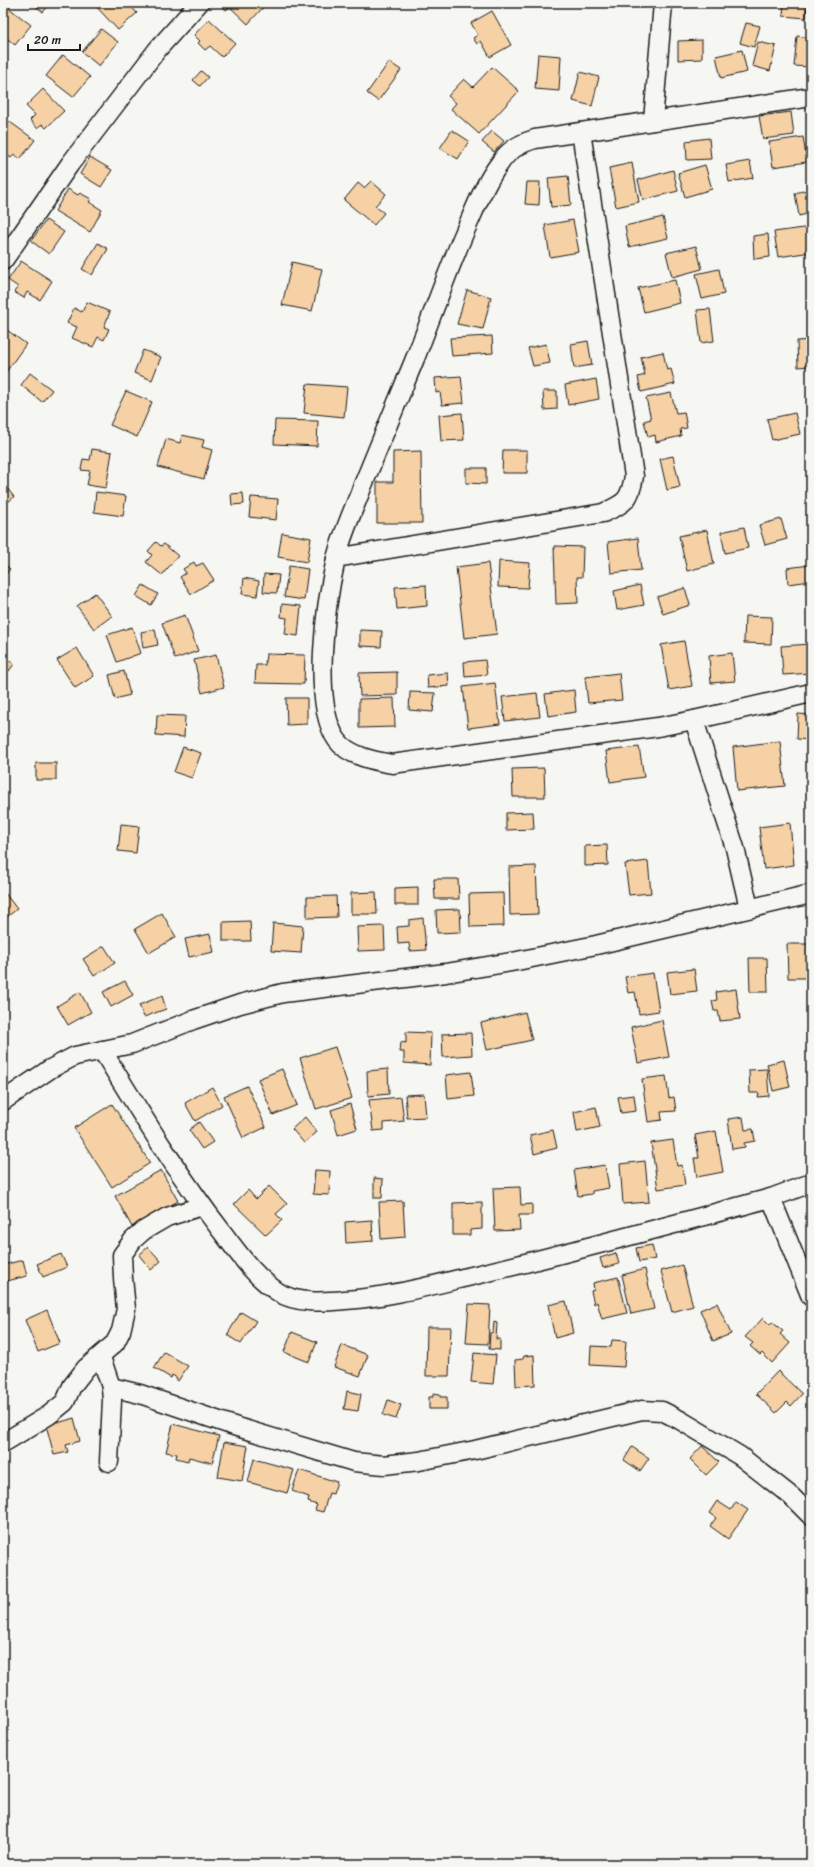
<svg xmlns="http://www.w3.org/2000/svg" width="814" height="1867" viewBox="0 0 814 1867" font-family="Sriracha,sans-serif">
	<rect width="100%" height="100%" fill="#f6f6f2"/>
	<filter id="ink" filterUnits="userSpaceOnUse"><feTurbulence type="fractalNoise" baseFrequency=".025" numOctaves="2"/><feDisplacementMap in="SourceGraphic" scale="8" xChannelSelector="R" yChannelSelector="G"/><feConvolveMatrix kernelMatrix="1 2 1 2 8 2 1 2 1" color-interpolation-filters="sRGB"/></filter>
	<g filter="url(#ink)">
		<g fill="#f5d1a5" stroke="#1c1c1c">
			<path d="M32,3H51L43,12Z"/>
			<path d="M93,3H128L137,13L118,30Z"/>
			<path d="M218,3H267L248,24L230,7L226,10Z"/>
			<path d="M784,3H807L806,18L783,16Z"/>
			<path d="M5,5L31,25L15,45L3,35V8Z"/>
			<path d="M492,11L511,45L490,57L481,41L477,44L473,38L478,35L471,23Z"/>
			<path d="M209,19L235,43L222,57L210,46L205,50L198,43L200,41L194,35Z"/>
			<path d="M746,23L760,26L754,47L740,43Z"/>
			<path d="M101,29L118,42L99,66L82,52Z"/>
			<path d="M797,36L811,38V67L794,66Z"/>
			<path d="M702,40V59L678,60V41Z"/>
			<path d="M758,42L776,46L770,71L752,66Z"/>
			<path d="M742,50L747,72L721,78L716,56Z"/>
			<path d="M538,54L561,56L559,91L535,89Z"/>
			<path d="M63,55L90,77L73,97L46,76Z"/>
			<path d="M389,62L401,70L378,101L367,93Z"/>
			<path d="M492,67L519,91L479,134L451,109L456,103L448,96L464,79L473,87Z"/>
			<path d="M201,71L208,77L200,86L193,80Z"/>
			<path d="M580,72L599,77L592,106L573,101Z"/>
			<path d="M43,89L64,111L46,128L42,124L37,128L30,120L35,115L26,106Z"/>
			<path d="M791,112L794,135L763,139L759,116Z"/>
			<path d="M3,117L35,140L20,159L14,154L11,158L3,152L5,146L3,145Z"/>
			<path d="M452,130L469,141L458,159L440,148Z"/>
			<path d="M492,131L504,141L494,152L482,142Z"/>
			<path d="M803,137L807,162L773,167L769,142Z"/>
			<path d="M709,138L711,159L687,160L686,141Z"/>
			<path d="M90,157L112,170L101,187L80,174Z"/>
			<path d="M750,161L753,178L729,182L726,165Z"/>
			<path d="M632,163L639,202L616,207L609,168Z"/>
			<path d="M705,165L712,189L685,197L678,173Z"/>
			<path d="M673,170L678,191L643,200L638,180Z"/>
			<path d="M568,176L571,205L551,207L548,178Z"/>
			<path d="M371,181L386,194L375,206L384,213L374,225L344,200L358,183L364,188Z"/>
			<path d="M527,182H540L539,205L525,204Z"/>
			<path d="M68,189L78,195L80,193L91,199L89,202L102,210L90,232L55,211Z"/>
			<path d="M811,189V213L799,216L795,193Z"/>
			<path d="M663,217L668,238L629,247L625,226Z"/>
			<path d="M46,220L64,232L49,254L31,241Z"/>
			<path d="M573,220L579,252L550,257L545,225Z"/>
			<path d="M811,227V252L778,257L774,232Z"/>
			<path d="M768,234L770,257L754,259L753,236Z"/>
			<path d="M98,243L108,249L92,275L82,269Z"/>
			<path d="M696,246L702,269L672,277L666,253Z"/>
			<path d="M21,261L52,281L40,300L27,292L24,298L14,292L18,287L8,280Z"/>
			<path d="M292,262L322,269L312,311L282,305Z"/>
			<path d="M719,269L724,294L702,299L696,274Z"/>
			<path d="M675,280L680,303L644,312L638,288Z"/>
			<path d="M467,290L491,297L483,329L457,324Z"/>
			<path d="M87,302L110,312L104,327L109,329L104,340L98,337L93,347L72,338L77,327L67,323L74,308L82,312Z"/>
			<path d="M710,309L714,341L701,343L697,310Z"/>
			<path d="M3,327L26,344L3,376Z"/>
			<path d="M492,336L493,353L452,356L450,338Z"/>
			<path d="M811,340V366L798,367L797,341Z"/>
			<path d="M588,341L592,365L574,368L571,344Z"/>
			<path d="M546,344L550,363L533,366L528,348Z"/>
			<path d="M143,350L161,357L152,380L134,373Z"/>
			<path d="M663,352L667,370L671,369L675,384L641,392L638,377L645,375L641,357Z"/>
			<path d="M30,373L52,390L42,402L21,385Z"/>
			<path d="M461,376L464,403L442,405L440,392L436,393L435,378Z"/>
			<path d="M596,379L599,399L568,405L565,385Z"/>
			<path d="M307,384L347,387L344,417L304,413Z"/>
			<path d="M126,391L152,402L137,437L110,425Z"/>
			<path d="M543,391H557V409L544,410Z"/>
			<path d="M671,393L676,413L684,412L687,428L680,429L681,436L656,442L655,435L648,437L644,421L651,419L646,398Z"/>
			<path d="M462,413L464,440L441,441L439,415Z"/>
			<path d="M795,413L800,434L772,440L767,419Z"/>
			<path d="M275,420L318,421L317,446L274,444Z"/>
			<path d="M182,435L204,440L202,447L212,450L204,479L158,467L166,439L180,443Z"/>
			<path d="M92,449L112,452L106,488L87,485L90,471L81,470L83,459L90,460Z"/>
			<path d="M503,450H527V473H502Z"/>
			<path d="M421,451L422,523H377V482H393V452Z"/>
			<path d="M673,456L680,487L667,490L660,459Z"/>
			<path d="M466,468H486V484L466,483Z"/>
			<path d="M3,483L14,497L3,506Z"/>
			<path d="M96,492L126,496L123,516L94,512Z"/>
			<path d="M243,493L244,504L232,505L231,494Z"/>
			<path d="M251,497L278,499L276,520L249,517Z"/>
			<path d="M781,519L787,539L765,545L759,525Z"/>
			<path d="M744,527L748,548L725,553L721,532Z"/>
			<path d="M707,530L714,564L687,571L679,536Z"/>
			<path d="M282,533L311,538L307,562L278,557Z"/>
			<path d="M638,538L641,570L611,573L608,542Z"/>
			<path d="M156,542L161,546L164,544L178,556L162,575L146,562L152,555L148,551Z"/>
			<path d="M555,546L583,547L582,577H577L578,603L556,604L554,548L555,549Z"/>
			<path d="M499,561L530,563L528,588L498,587Z"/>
			<path d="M194,562L196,566L203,563L214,580L191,594L180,577L186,573L183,569Z"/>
			<path d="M3,563L10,569L3,577Z"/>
			<path d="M488,563L497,634L464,638L456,567Z"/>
			<path d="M810,565L811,581L788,584L787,568Z"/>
			<path d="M289,566L308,569L304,600L284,597Z"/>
			<path d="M264,574L279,575L277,593L263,592Z"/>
			<path d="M244,578L259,581L257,596L242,594Z"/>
			<path d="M143,585L158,594L151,605L136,596Z"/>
			<path d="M426,585L427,606L397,609L395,587Z"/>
			<path d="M640,585L644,605L617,610L614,591Z"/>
			<path d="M685,588L690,605L663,614L657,597Z"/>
			<path d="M95,593L112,616L94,629L77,606Z"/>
			<path d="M282,604L301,606L298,636L285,634L287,618L281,617Z"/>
			<path d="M185,615L198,651L175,659L162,623Z"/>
			<path d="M745,616L772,617L771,644L744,643Z"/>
			<path d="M132,627L141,653L117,662L107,635Z"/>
			<path d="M155,629L158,645L143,648L141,632Z"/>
			<path d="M360,630L382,631L381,647L360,646Z"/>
			<path d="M684,641L692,686L669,690L661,645Z"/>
			<path d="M811,644V673L783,675L781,646Z"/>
			<path d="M77,648L94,676L75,688L57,660Z"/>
			<path d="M732,653L735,681L711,683L709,656Z"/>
			<path d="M266,654L305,655L304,684L255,683L256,665H265Z"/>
			<path d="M216,655L224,687L202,693L194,660Z"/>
			<path d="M3,656L14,664L9,671L3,667Z"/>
			<path d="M485,660L487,675L465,677L464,662Z"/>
			<path d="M124,671L130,695L115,699L109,675Z"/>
			<path d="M397,672V695L360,696L359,673Z"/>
			<path d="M448,673L449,686L428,688L427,675Z"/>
			<path d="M619,673L622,700L588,703L585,677Z"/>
			<path d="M495,683L500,724L468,728L463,687Z"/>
			<path d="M574,690L576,712L548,716L545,694Z"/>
			<path d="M410,692L435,693L433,712L409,710Z"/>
			<path d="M537,693L540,717L505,721L502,697Z"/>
			<path d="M286,698H307V724L287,725Z"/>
			<path d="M394,698L395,727L359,728V699Z"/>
			<path d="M798,714L811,715V740L797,739Z"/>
			<path d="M157,715L185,716L184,737L156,735Z"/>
			<path d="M780,741L785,786L737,791L733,747Z"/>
			<path d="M183,747L201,753L192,778L174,772Z"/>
			<path d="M639,747L644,777L610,782L606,751Z"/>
			<rect x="36" y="763" width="20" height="17"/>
			<path d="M544,768L545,797H513L512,769Z"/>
			<path d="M533,812L534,829L506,830V813Z"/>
			<path d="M790,823L794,865L764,869L759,827Z"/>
			<path d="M121,824L139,826L136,853L118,851Z"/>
			<path d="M607,845L608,865L585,866V846Z"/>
			<path d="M648,861L651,893L629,895L625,864Z"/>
			<path d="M536,866L538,914L510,915L509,867Z"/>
			<path d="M434,879H458L459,899H435Z"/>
			<path d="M418,887V905H395V888Z"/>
			<path d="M4,892L17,909L3,920V893Z"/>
			<path d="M376,892L377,914H351V893Z"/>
			<path d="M503,893L504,926L470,927L469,894Z"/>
			<path d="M336,896L337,917L307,918V897Z"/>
			<path d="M460,909L461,932L437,933L436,910Z"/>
			<path d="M162,913L176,937L149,953L135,929Z"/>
			<path d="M423,918L426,950L410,951L409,943L398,944L397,927L409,926V920Z"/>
			<path d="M250,921L251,941H223V922Z"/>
			<path d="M273,923L303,926L301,953L271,951Z"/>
			<path d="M384,926L385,950L358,951L357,927Z"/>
			<path d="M210,934L214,952L189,957L185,939Z"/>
			<path d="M787,944H811V970H807V978H788Z"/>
			<path d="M104,946L115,963L94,976L83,959Z"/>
			<path d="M749,958H767L768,992H750Z"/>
			<path d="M694,969L697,991L670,994L667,972Z"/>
			<path d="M653,973L659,1011L639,1014L635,992L628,993L625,977Z"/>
			<path d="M125,981L133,995L111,1007L103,992Z"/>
			<path d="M736,989L740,1019L720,1021L718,1011H714L712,1001L717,1000L716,992Z"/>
			<path d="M80,992L91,1012L68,1025L57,1006Z"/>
			<path d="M162,996L166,1009L144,1017L139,1005Z"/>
			<path d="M525,1012L532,1040L487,1050L481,1023Z"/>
			<path d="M662,1020L669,1057L638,1063L631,1027Z"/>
			<path d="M406,1032L431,1033L430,1065L404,1063V1052H400L401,1042L406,1043Z"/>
			<path d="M471,1033L472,1055L443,1057L442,1034Z"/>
			<path d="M335,1047L352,1098L316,1109L300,1058Z"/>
			<path d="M784,1060L790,1087L773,1091L767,1064Z"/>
			<path d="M282,1069L297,1105L273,1115L258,1079Z"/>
			<path d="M388,1069L389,1094L368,1096L367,1071Z"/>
			<path d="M767,1069L769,1096L758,1097L759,1093H750L749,1070Z"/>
			<path d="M471,1072L474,1096L448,1099L446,1075Z"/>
			<path d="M666,1076L669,1098L674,1097L676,1111L661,1112L662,1120L648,1122L642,1079Z"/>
			<path d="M247,1086L266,1127L243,1138L224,1096Z"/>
			<path d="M212,1087L222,1105L195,1121L185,1103Z"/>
			<path d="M424,1094L426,1117L407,1118L405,1095Z"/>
			<path d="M634,1095L636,1111L621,1113L618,1097Z"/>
			<path d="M401,1097L404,1121L384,1123V1130L373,1131L369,1100Z"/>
			<path d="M112,1104L150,1163L112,1187L74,1128Z"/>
			<path d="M350,1104L357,1129L338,1135L331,1110Z"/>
			<path d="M596,1107L600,1127L577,1132L574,1112Z"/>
			<path d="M305,1117L317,1132L304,1143L292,1129Z"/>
			<path d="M743,1117L745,1130L753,1129L755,1141L744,1143L745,1147L732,1149L728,1119Z"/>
			<path d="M199,1122L213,1142L202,1149L189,1130Z"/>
			<path d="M553,1130L557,1148L534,1154L530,1135Z"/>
			<path d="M716,1131L723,1172L697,1177L694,1158H699L695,1135Z"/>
			<path d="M673,1140L677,1166L682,1165L685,1185L658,1189L651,1143Z"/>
			<path d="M645,1161L649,1202L623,1204L620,1164Z"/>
			<path d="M605,1165L609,1188L592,1191V1194L578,1196L574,1170Z"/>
			<path d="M161,1170L178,1201L132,1227L115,1196Z"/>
			<path d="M315,1170L330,1171L329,1195L313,1194Z"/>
			<path d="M374,1178L383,1179L382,1198H374Z"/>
			<path d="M269,1186L287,1204L276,1214L282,1220L266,1235L234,1204L248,1190L256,1199Z"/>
			<path d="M520,1187L521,1205L532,1204V1215H519L520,1230L495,1231L493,1188Z"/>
			<path d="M403,1201L405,1237L381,1239L379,1202Z"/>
			<path d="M482,1202V1229L470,1230V1235H453V1203Z"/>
			<path d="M372,1220L373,1241L346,1243L345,1222Z"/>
			<path d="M652,1245L655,1259L639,1262L636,1248Z"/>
			<path d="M148,1247L161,1261L151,1270L139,1255Z"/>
			<path d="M616,1253L619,1264L603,1268L600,1258Z"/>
			<path d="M61,1254L67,1267L43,1277L37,1264Z"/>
			<path d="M23,1260L27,1276L3,1282V1265Z"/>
			<path d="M682,1265L693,1306L672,1312L661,1271Z"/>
			<path d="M645,1269L654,1309L631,1314L622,1275Z"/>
			<path d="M618,1277L627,1313L602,1319L597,1302L594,1304L591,1291L594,1290L593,1283Z"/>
			<path d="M566,1301L573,1333L555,1338L548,1305Z"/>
			<path d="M717,1303L731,1334L713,1341L700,1310Z"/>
			<path d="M469,1304L490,1305L488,1344L466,1343Z"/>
			<path d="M47,1310L60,1343L38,1352L25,1320Z"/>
			<path d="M241,1312L256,1321L241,1344L227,1335Z"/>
			<path d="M763,1318L770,1325L772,1322L783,1331L780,1334L790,1343L772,1363L762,1353L760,1355L750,1346L753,1343L745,1337Z"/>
			<path d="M494,1322L497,1323L496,1339H500V1350L489,1349L490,1333L493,1332Z"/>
			<path d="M427,1327H451L449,1376H426Z"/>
			<path d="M292,1332L317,1342L309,1362L284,1352Z"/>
			<path d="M612,1340L626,1341L624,1367L590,1365L591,1346L611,1347Z"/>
			<path d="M342,1345L368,1355L360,1376L334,1367Z"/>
			<path d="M164,1352L188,1366L178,1381L176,1380L177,1378L172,1375L171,1378L154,1368Z"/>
			<path d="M474,1353L496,1355L493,1384L471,1382Z"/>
			<path d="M534,1355L535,1385L516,1386L515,1360L523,1359L524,1356Z"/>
			<path d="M778,1371L802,1394L791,1406L787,1402L776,1413L756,1394Z"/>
			<path d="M347,1391L361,1394L358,1411L344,1409Z"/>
			<path d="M433,1393L440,1394V1397H447V1409H429V1397H433Z"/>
			<path d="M388,1400L401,1405L396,1419L383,1415Z"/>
			<path d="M74,1418L80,1441L66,1445L68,1452L54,1455L45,1421L61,1422Z"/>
			<path d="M173,1424L219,1436L212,1463L189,1457L188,1461L176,1458L177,1454L166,1452Z"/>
			<path d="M224,1442L248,1446L242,1481L218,1477Z"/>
			<path d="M702,1446L719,1462L706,1475L690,1459Z"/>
			<path d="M632,1447L649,1458L640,1471L624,1460Z"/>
			<path d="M254,1459L294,1470L287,1493L248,1482Z"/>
			<path d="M299,1470L337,1482L333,1494L329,1493L323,1512L315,1510L317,1505L308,1502L309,1497L292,1491Z"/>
			<path d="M717,1501L731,1510L736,1502L748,1510L728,1539L710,1526L716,1518L709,1513Z"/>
		</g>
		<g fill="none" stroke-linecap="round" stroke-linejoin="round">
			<g stroke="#1c1c1c" stroke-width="21">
				<g id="minor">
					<path d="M811,97L535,139C521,143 508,150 500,163C487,180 478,201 470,220C449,266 433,314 414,361C397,402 380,444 363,485C354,509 342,534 336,559C326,602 311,703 337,740C348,756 375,761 392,764L658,727L694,720L811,693"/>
					<path d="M653,121L663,3"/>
					<path d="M3,261L70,164L157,50L199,3"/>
					<path d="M336,558L603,513C625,503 630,501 634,476L581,132"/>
					<path d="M694,720L735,848L749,908"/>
					<path d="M102,1050C140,1112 178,1175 223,1233C239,1254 255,1277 278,1292C296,1304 324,1302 345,1300C391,1297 436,1284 480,1274C578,1251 674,1224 771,1198L811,1183"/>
					<path d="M3,1101L50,1069L75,1056L132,1044L193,1020L240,1004L283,993L446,973L517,961L596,945L811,894"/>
					<path d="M771,1198L811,1297"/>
					<path d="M101,1357L111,1387L112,1400L109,1462"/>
					<path d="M111,1387L140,1394L237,1427L354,1462L384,1465L419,1461L475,1450L642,1410L662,1411L680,1420L740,1456L791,1496L811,1516"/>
					<path d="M3,1443L49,1415L65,1402L72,1386L86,1368L115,1343L121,1331L126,1309L123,1278L122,1255L133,1240L143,1231L167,1217L202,1206"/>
				</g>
			</g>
			<use href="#minor" stroke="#f6f6f2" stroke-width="18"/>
		</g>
	</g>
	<rect width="814" height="1867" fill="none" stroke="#f6f6f2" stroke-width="16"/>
	<rect x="8" y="8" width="798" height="1851" fill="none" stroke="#1c1c1c" stroke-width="1.5" filter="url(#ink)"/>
	<path d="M28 44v6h52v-6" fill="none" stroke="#1c1c1c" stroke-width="2"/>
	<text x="34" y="44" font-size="12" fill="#1c1c1c" stroke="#f6f6f2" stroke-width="3" paint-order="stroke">20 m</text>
</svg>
